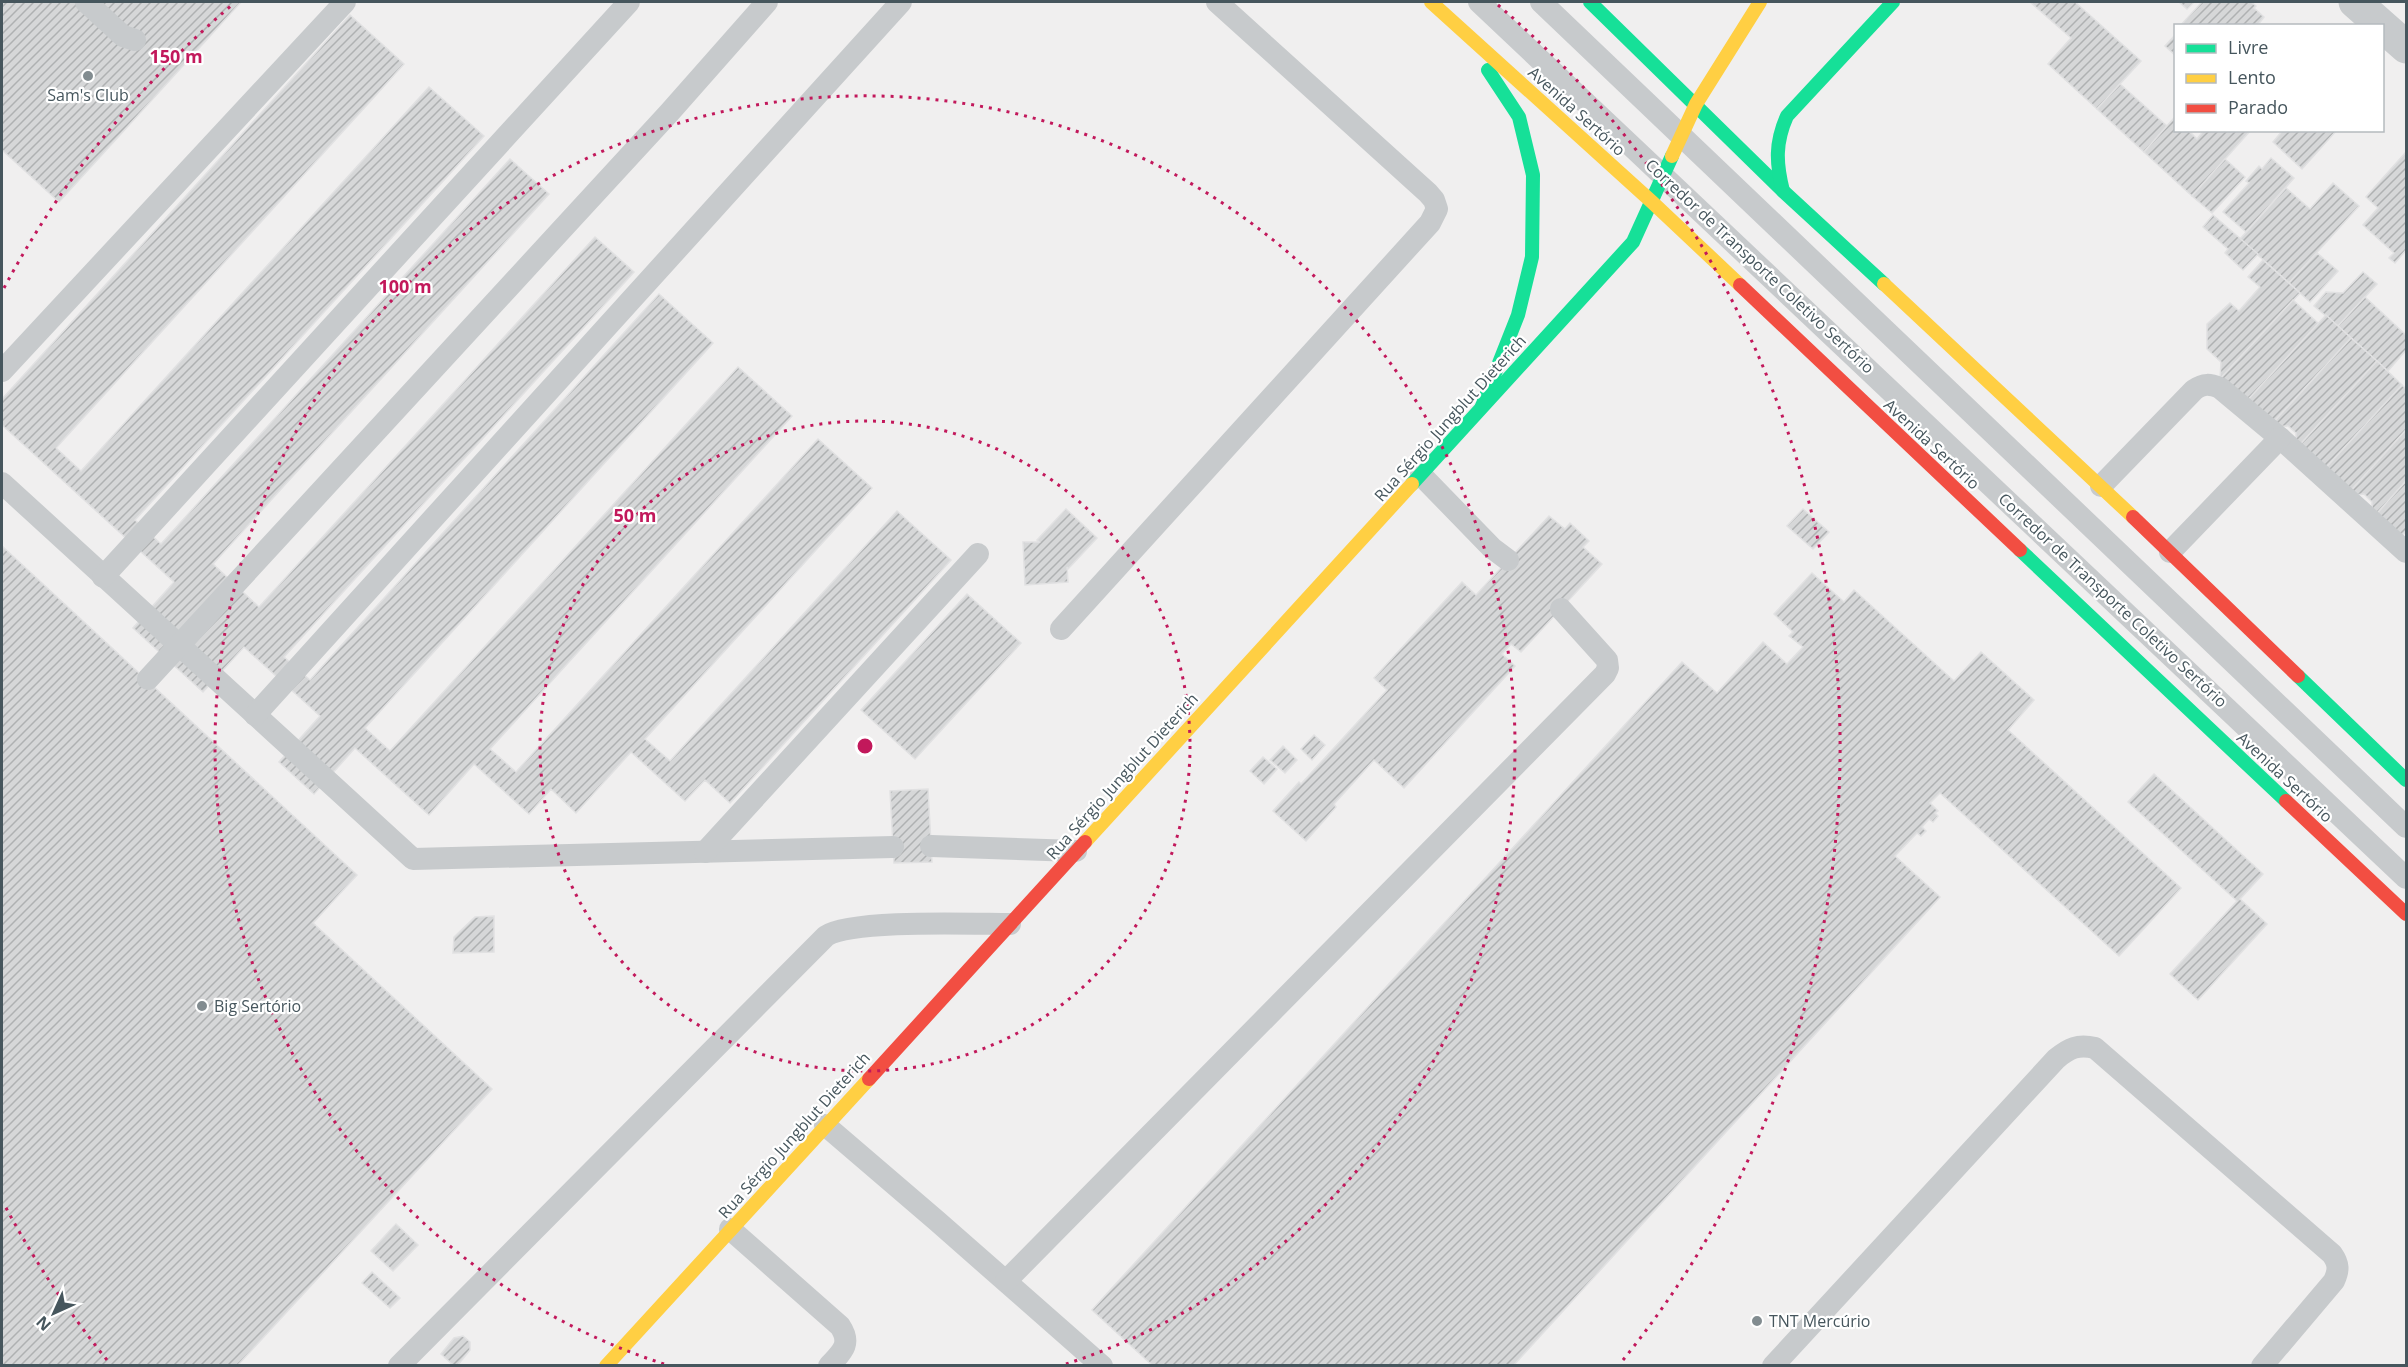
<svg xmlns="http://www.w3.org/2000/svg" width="2408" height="1367" viewBox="0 0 2408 1367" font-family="'Open Sans',sans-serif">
	<defs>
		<pattern id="building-hatch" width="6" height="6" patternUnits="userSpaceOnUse" patternTransform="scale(1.5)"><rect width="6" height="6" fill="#d6d7d8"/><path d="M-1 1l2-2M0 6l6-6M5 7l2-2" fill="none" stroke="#afb1b2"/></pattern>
	</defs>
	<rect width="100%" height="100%" fill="#f0efef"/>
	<g fill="url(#building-hatch)" stroke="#e1e1e2" stroke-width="1.5">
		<path d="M2,2H241L59,202L2,150Z"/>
		<path d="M2030,2H2075L2141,61L2097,109L2048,64L2071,38Z"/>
		<path d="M2179,2H2194L2187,9Z"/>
		<path d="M2202,2H2251L2256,6L2254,8L2264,17L2257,26H2180Z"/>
		<path d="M350,15L404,64L56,448L81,471L429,87L484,136L135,520L161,544L510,159L549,194L213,564L259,607L595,237L634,272L284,657L310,680L659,294L713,343L365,728L390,751L738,367L792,416L490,749L516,772L818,439L872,488L645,739L670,761L897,511L951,560L730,803L705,780L685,801L631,752L576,813L551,789L529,814L474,764L429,815L355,748L314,794L279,762L320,716L244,647L203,692L133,628L174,582L2,425V399Z"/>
		<path d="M2176,34V56L2165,46Z"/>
		<path d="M2120,84L2167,126L2144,152L2097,109Z"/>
		<path d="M2174,118L2176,130H2188L2197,139L2204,130H2251L2192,196L2144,152Z"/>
		<path d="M2283,130H2337L2302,169L2273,142Z"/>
		<path d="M2406,152V250L2395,263L2389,258L2394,253L2363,225L2378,208L2366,197Z"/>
		<path d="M2271,158L2294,178L2246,232L2223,212L2249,183L2246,181L2259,166L2262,169Z"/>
		<path d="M2225,159L2245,177L2212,213L2192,196Z"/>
		<path d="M2333,183L2359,206L2289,283L2240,239L2286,188L2310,209Z"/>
		<path d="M2213,215L2258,254L2243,270L2225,253L2228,249L2203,227Z"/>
		<path d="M2317,253L2338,271L2310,302L2289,283Z"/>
		<path d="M2263,260L2300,293L2220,379L2221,362L2207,349V324L2230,303L2239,311L2260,287L2248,277Z"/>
		<path d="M2363,272L2377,284L2338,326L2314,306L2326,292L2343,293Z"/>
		<path d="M2365,297L2406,335V350L2388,371L2338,326Z"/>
		<path d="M2293,300L2319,324L2244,404L2220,379Z"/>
		<path d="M2326,315L2351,338L2269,427L2244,404Z"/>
		<path d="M2351,338L2377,361L2296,449V433L2288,426L2269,427Z"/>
		<path d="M2377,361L2402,385L2321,473L2296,449Z"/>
		<path d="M2402,385L2406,389V430L2346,496L2321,473Z"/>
		<path d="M2406,430V481L2372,519V502L2364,494L2346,496Z"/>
		<path d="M2406,481V531L2397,542L2372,519Z"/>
		<path d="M1066,509L1097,538L1068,569L1067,567L1068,582L1025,585L1023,542H1039L1037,540Z"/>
		<path d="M1803,509L1829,532L1813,549L1787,526Z"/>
		<path d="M1549,516L1565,529L1570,523L1589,541L1583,547L1602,564L1521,652L1511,644L1502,654L1515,666L1404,788L1374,760L1334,804L1336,807L1306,841L1273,811L1299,782L1301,784L1387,690L1374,678L1462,582L1476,595Z"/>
		<path d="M2,546L357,875L313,923L492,1089L237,1366H2Z"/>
		<path d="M1812,573L1844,602L1854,590L1954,681L1981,652L2034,700L2008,730L2181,888L2119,956L1940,793L1930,803L1938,811L1935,813L1938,816L1933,822L1929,819L1922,827L1926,831L1921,836L1917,833L1895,856L1940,897L1513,1366H1153L1092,1310L1682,662L1717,693L1763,642L1787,664L1803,647L1789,636L1793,632L1774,614Z"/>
		<path d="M967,594L1021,643L915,759L861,710Z"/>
		<path d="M1314,735L1325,745L1312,760L1301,749Z"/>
		<path d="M1283,746L1297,760L1285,773L1270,760Z"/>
		<path d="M1263,757L1277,769L1264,784L1250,771Z"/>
		<path d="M2154,774L2263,874L2240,899L2267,924L2198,1000L2170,974L2237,901L2128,802Z"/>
		<path d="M928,789L932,862L894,863L890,791Z"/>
		<path d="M494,916V952L453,953L454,937L475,917Z"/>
		<path d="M396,1224L418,1245L393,1271L371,1251Z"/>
		<path d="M372,1272L400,1298L390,1308L362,1283Z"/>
		<path d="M463,1336L470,1342V1350L457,1366H454L441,1354L454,1338Z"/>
	</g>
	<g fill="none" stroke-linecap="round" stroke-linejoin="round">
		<g stroke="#c7cacc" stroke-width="22">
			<path d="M86,2L123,36L135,40"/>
			<path d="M1479,2L2406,878"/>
			<path d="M1541,2L2406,827"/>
			<path d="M2,371L345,2"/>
			<path d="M1421,475L1492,548L1508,560"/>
			<path d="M2,483L413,859L893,847"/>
			<path d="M2101,486L2194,390C2204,383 2210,384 2220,388L2280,438L2406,552"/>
			<path d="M2170,552L2280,438"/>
			<path d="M103,577L629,2"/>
			<path d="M1061,629L1430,223L1437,209L1434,200L1428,193L1217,2"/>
			<path d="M148,679L669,113L767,2"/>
			<path d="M255,715L901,2"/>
			<path d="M931,846L1076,851"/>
			<path d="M705,852L978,554"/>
			<path d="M825,1125L937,1221L1102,1366"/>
			<path d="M730,1229L840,1326C852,1344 842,1352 829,1366"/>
			<path d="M1006,1281L1605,674L1608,668L1607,660L1561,609"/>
			<path d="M399,1366L826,936C851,919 974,924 1010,924"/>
			<path d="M1773,1366L2056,1059C2069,1048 2078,1044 2095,1048L2332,1254C2339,1264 2339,1270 2334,1281L2262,1366"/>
		</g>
		<path stroke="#c7cacc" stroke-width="33" d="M2355,2L2406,47"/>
		<g stroke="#16e098" stroke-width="14">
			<path d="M1590,2L1783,191L1884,284"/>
			<path d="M1783,191C1776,163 1775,143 1787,116L1893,2"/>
			<path d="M1482,406L1518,315L1532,257L1533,175L1519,117L1488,70"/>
			<path d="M1412,484L1633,242L1672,156"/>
			<path d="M2020,550L2286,801"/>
			<path d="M2298,676L2406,780"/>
		</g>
		<g stroke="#ffcf43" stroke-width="14">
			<path d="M1431,2L1652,202L1740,285"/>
			<path d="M1672,156L1696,104L1760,2"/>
			<path d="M1884,284L2133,517"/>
			<path d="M1085,842L1412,484"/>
			<path d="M606,1366L869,1079"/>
		</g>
		<g stroke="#f24e42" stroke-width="14">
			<path d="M1740,285L2020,550"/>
			<path d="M2133,517L2298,676"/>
			<path d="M2286,801L2406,914"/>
			<path d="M869,1079L1085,842"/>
		</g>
	</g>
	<g fill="none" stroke="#c2185b" stroke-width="3" stroke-dasharray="3 6">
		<circle cx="865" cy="746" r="325"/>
		<path d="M664 1364A650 650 0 1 1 1066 1364"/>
		<path d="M107 1360A975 975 0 0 1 4 1204M4 288A975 975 0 0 1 232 5M1498 5A975 975 0 0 1 1623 1360"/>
	</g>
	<g fill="#828c90" stroke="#fff" stroke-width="2">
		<circle cx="88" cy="76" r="6"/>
		<circle cx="202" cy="1006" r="6"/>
		<circle cx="1757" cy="1321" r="6"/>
	</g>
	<g text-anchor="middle" stroke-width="4.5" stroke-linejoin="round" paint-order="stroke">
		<g font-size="16" fill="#46565d" stroke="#fff" text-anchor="start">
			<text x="88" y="101" text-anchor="middle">Sam's Club</text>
			<text x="214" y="1012">Big Sertório</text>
			<text x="1769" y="1327">TNT Mercúrio</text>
		</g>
		<g font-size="16" fill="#46565d" stroke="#fff">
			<text transform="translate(1577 111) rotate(42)" y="6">Avenida Sertório</text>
			<text transform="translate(1760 266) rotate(43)" y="6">Corredor de Transporte Coletivo Sertório</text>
			<text transform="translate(1450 418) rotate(-48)" y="6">Rua Sérgio Jungblut Dieterich</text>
			<text transform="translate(1932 444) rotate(43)" y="6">Avenida Sertório</text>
			<text transform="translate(2113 600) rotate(43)" y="6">Corredor de Transporte Coletivo Sertório</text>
			<text transform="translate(1122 776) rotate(-48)" y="6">Rua Sérgio Jungblut Dieterich</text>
			<text transform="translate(2285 777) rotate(43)" y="6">Avenida Sertório</text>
			<text transform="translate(794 1135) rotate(-48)" y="6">Rua Sérgio Jungblut Dieterich</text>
		</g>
	</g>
	<circle cx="865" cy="746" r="9" fill="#c2185b" stroke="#fff" stroke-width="3"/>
	<g font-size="18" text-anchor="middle" font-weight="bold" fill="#c2185b" stroke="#fff" stroke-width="4.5" stroke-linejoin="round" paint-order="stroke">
		<text x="176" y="63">150 m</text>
		<text x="405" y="293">100 m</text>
		<text x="635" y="522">50 m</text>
	</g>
	<rect width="2408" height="1367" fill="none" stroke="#46565d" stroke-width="6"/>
	<rect x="2174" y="24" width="210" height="108" fill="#ffffff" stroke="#b5bbbe" stroke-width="1.5"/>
	<rect x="2186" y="44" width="30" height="9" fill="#16e098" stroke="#b5bbbe" stroke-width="1.5"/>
	<text x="2228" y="54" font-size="18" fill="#46565d">Livre</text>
	<rect x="2186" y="74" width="30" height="9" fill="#ffcf43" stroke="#b5bbbe" stroke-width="1.5"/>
	<text x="2228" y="84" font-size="18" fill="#46565d">Lento</text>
	<rect x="2186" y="104" width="30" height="9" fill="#f24e42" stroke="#b5bbbe" stroke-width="1.5"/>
	<text x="2228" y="114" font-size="18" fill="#46565d">Parado</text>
	<g transform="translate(54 1313) rotate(225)" stroke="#ffffff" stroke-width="4.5" paint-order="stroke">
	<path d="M0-4.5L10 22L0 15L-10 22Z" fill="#46565d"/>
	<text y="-9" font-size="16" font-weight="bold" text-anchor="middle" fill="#46565d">N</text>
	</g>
</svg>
